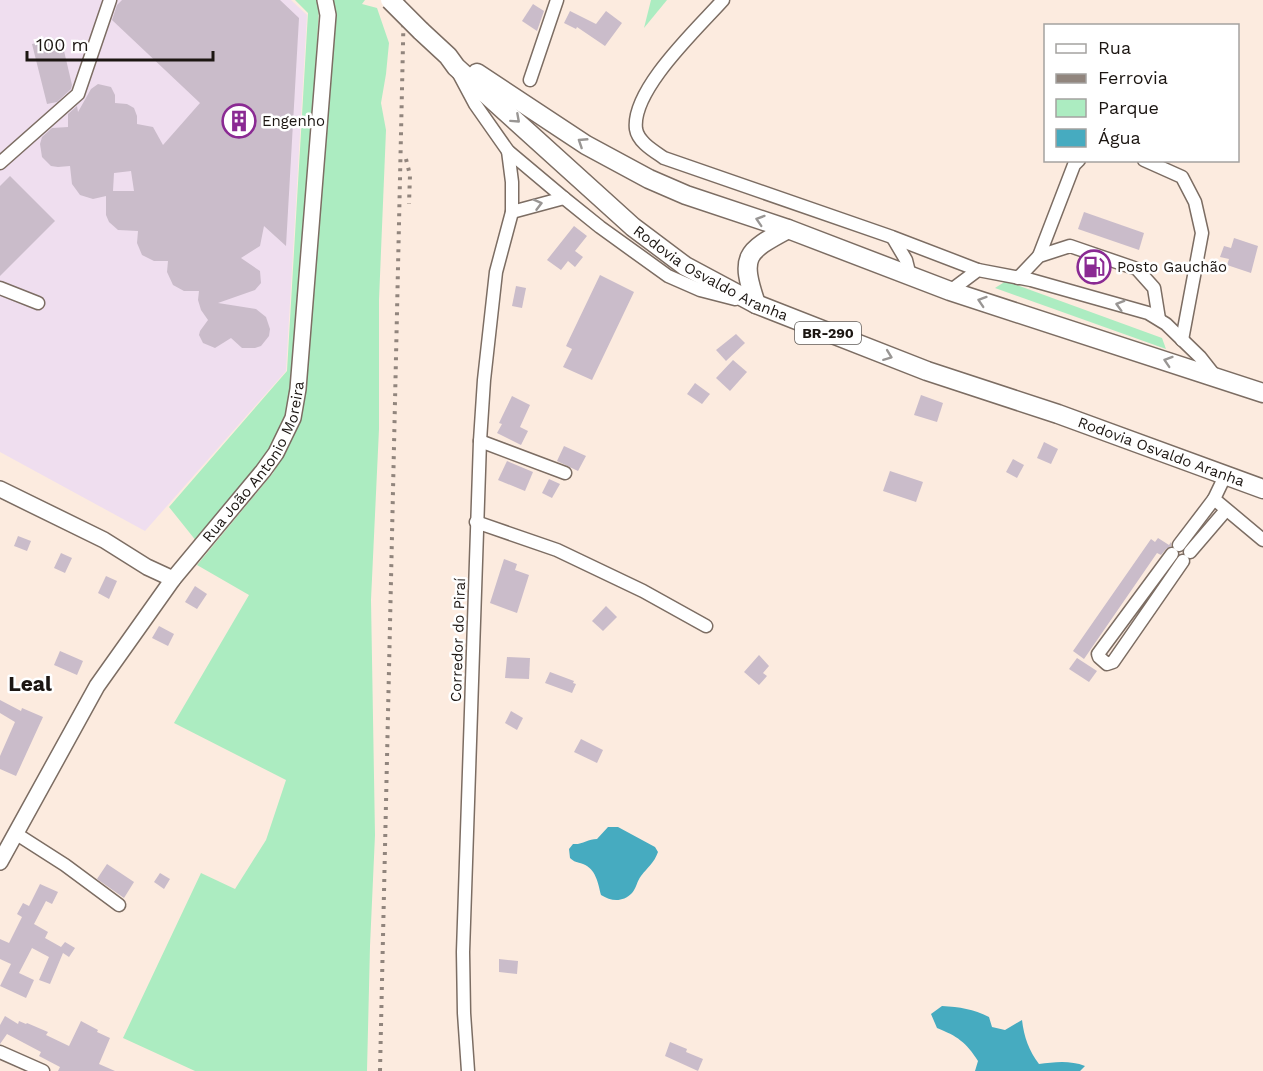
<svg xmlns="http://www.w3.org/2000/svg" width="1263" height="1071" viewBox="0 0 1263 1071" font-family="'Work Sans',sans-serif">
	<rect width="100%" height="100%" fill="#fcebdf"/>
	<path fill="#efdeef" d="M0,0H291L307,15L286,371L145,531L0,452Z"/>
	<g fill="#acecc1">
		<path d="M295,0H316L319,9L295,400L269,457L197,542L169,507L287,371L308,13Z"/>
		<path d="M330,0H365L362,4L377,8L389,43L386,74L381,103L386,130L379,300V429L371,600L375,835L370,946L367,1071H195L123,1038L201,873L235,889L266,840L286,780L174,723L249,595L197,565L273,473L297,428L305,393Z"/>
		<path d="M651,0H667L644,28Z"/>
		<path d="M1006,281L1162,338L1166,349L995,288Z"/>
	</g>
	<g fill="#46abc0">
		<path d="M608,827H618L655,847L658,852C654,863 648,867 641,876C637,881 636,889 632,893C622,903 611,901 601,895C598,883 596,869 583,864C577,862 574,862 570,858L569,849L573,844C582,845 588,839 597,839Z"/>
		<path d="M942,1006C960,1007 973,1009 989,1017L992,1027L1005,1030L1022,1020C1024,1037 1029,1051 1039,1064C1054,1062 1070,1060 1085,1066L1080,1071H975L978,1061C966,1042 957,1036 937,1028L931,1014Z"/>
	</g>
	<g fill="#cabcca" fill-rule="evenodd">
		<path d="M122,0H280L299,18L286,246L264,226L260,246L241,258L260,271L261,283L255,290L218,303L256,309L266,317L270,329L269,336L261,346L255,348H242L231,338L215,348L203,343L199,335L200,331L208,320L201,310L198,300L199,291H184L173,285L167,272L168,261H154L142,255L137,243L138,231L118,230L109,222L106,215V196L93,199L80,195L72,184L70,166L58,167L51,166L42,157L40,144L42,137L52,128L68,127V114L77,106L78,112L91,89L98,84L111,87L115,95V103L127,104L134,108L137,116V124L153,127L163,145L200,103L112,20L117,5ZM131,171L134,191H113L114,173Z"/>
		<path d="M533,4L544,11L537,31L522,21Z"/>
		<path d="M570,11L596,24L606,11L622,23L605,46L577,27L576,29L564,23Z"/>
		<path d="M61,38L72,85L71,89L57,102L47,104L32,44Z"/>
		<path d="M10,176L55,221L0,276V186Z"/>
		<path d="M1084,212L1144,233L1139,250L1078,229Z"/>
		<path d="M574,226L587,236L575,251L583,257L575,267L568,261L561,270L547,260Z"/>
		<path d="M1234,238L1258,246L1251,273L1227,265L1229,259L1220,257L1224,246L1231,248Z"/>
		<path d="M600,275L634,292L592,380L563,367L572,349L566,346Z"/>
		<path d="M516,286L526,288L522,308L512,306Z"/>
		<path d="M736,334L745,343L726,361L716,350Z"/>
		<path d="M733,360L747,372L730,391L716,378Z"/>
		<path d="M695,383L710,394L702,404L687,394Z"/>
		<path d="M921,395L943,403L937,422L914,415Z"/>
		<path d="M512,396L530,405L520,427L528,431L521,445L497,433L502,424L499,423Z"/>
		<path d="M1044,442L1058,449L1051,464L1037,458Z"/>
		<path d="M564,446L586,456L578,471L557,461Z"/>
		<path d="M1013,459L1024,465L1017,478L1006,472Z"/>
		<path d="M507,461L533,472L525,491L498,480Z"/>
		<path d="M890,471L923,482L916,502L883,491Z"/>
		<path d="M549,479L560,484L552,498L542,493Z"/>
		<path d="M18,536L31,541L27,551L14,546Z"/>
		<path d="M1158,538L1169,545L1171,542V546L1166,549L1161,555L1157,553L1084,659L1073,651L1151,539L1155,542Z"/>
		<path d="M61,553L72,558L65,573L54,568Z"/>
		<path d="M504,559L517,564L515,570L529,575L517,613L490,603Z"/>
		<path d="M106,576L117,581L109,599L98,593Z"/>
		<path d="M195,586L207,594L197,609L185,602Z"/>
		<path d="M606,606L617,617L603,631L592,621Z"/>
		<path d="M159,626L174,634L168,646L152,638Z"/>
		<path d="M60,651L83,661L77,675L54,665Z"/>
		<path d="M759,655L769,666L763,673L767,676L759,685L744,672Z"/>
		<path d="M507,657L530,658L529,679L505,678Z"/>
		<path d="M1077,658L1097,671L1089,682L1069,669Z"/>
		<path d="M550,672L574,681L573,683L576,684L572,693L545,683Z"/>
		<path d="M0,700L21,711L22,708L43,717L16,776L0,769V756L15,722L0,713Z"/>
		<path d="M511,711L523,718L517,730L505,723Z"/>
		<path d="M581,739L603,750L597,763L574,752Z"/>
		<path d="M107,864L134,882L124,898L97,879Z"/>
		<path d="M160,873L170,879L164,889L154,882Z"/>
		<path d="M40,884L58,892L52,904L46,901L34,924L48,932L45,938L61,947L65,942L75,948L69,957L63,953L50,984L39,980L49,957L32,948L19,973L34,980L26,998L0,986L11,964L0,959V939L9,943L22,917L17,914L23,903L29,906Z"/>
		<path d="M499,959L518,961L517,974L499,972Z"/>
		<path d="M5,1016L18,1024L19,1021L26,1024L27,1023L48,1032L46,1035L69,1046L81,1021L98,1030L97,1032L110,1038L99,1064L115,1071H58L60,1067L39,1056L41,1052L7,1034L0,1044V1025Z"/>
		<path d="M670,1042L687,1049L686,1052L703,1059L698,1071L665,1056Z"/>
	</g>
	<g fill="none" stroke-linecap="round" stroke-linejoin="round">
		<g stroke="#7c6d63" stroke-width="15">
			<g id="minor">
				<path d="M723,0C698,28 631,90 636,129C638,142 654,151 664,158L892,237L978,270"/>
				<path d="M459,74L475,104L508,151L564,198L600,227L668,276L700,290L735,299"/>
				<path d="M530,80L557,0"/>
				<path d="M1144,160L1182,177L1195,202L1202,233L1182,340"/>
				<path d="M0,163L78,94L110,0"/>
				<path d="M512,212L564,198"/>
				<path d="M893,238L906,260L910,276"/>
				<path d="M1039,256L1074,165L1079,160"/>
				<path d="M1018,278L1039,256L1070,246L1137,269L1154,288L1159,319"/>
				<path d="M0,288L38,303"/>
				<path d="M950,291L978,270L1031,280L1148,313L1166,324L1200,357L1215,376"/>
				<path d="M480,441L565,473"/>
				<path d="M1225,476L1214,499L1263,540"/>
				<path d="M476,522L557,550L643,591L706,626"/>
				<path d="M1179,545L1214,499"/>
				<path d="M1190,552L1226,510"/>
				<path d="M1172,554L1098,654L1099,657L1107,664L1113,662L1183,561"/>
				<path d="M15,833L65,865L119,905"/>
				<path d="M0,1052L43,1071"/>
				<path d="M468,1071L464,1013L463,952L480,441L484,380L496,272L512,212V182L508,151"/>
			</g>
		</g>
		<g stroke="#7c6d63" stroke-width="18">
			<g id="major">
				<path d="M0,489L104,540L147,567L173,579"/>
				<path id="s1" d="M0,862L97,686L173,579L263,471L276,453L293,418L298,389L328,15L325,0"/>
			</g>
		</g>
		<g stroke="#7c6d63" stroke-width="21">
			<g id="highway">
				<path id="s2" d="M421,31L448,56L456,67L633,227L685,266L756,304L927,371L1058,414L1263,489"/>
				<path d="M477,73L586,145L649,179L686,195L788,229L950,291L1263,393"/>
				<path d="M756,304C740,256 745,252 788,229"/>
			</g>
		</g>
		<use href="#minor" stroke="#fff" stroke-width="12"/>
		<use href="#major" stroke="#fff" stroke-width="15"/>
		<use href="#highway" stroke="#fff" stroke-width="18"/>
		<g stroke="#91857d" stroke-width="4" stroke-dasharray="3 6" stroke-linecap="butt">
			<path d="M406,159L410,175L409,204"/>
			<path d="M380,1071L404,0"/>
		</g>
		<g stroke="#7c6d63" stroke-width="21" stroke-linecap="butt">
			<path id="highway-bridge" d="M390,0L421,31"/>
		</g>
		<use href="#highway-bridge" stroke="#fff" stroke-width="18"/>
	</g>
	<defs><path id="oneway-chevron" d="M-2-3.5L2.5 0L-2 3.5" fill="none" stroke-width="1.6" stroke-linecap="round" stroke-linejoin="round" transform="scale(1.5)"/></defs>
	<g stroke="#999694">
		<use href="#oneway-chevron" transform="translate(516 119) rotate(42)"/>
		<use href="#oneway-chevron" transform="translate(582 142) rotate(-147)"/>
		<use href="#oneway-chevron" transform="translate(538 204) rotate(-15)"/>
		<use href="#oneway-chevron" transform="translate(760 220) rotate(-162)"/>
		<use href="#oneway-chevron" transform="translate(982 301) rotate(-162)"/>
		<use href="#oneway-chevron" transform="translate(1120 305) rotate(-164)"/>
		<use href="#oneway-chevron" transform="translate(888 356) rotate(21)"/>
		<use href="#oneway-chevron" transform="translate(1168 361) rotate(-162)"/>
	</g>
	<defs>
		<g id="building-ring" transform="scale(1.725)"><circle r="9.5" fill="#fff" stroke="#8a2a93" stroke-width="1.5"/><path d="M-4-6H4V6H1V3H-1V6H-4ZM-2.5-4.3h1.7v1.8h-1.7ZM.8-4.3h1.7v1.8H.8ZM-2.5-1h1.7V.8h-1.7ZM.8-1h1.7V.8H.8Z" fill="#8a2a93"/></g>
		<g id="fuel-ring" transform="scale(1.725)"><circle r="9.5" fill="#fff" stroke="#8a2a93" stroke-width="1.5"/><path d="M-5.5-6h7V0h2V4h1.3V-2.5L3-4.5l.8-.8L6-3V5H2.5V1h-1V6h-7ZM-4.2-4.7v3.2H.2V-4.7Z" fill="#8a2a93"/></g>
	</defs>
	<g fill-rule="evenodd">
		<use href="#building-ring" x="239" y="121"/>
		<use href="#fuel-ring" x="1094" y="267"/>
	</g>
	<g text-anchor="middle" stroke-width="5" stroke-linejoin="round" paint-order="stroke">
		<rect fill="#fff" stroke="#605c59" stroke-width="1.5" x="795" y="322" width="66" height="22" rx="4.5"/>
		<g font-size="14" font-weight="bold" fill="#1c1612">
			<text x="828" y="338">BR-290</text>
		</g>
		<g font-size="15" fill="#1c1612" stroke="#fff" text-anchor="start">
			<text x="262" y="126">Engenho</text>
			<text x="1117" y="272">Posto Gauchão</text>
		</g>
		<g font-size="15" fill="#1c1612" stroke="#fff">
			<text dy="5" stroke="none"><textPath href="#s2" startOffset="380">Rodovia Osvaldo Aranha</textPath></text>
			<text dy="5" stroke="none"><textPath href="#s2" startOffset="866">Rodovia Osvaldo Aranha</textPath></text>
			<text dy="5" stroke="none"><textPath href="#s1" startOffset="477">Rua João Antonio Moreira</textPath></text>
			<text transform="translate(458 640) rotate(-88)" y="5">Corredor do Piraí</text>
		</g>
		<g font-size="21" font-weight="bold" fill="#1c1612" stroke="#fff">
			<text x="30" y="691">Leal</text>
		</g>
	</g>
	<rect x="1044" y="24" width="195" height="138" fill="#ffffff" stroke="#a4a2a0" stroke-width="1.5"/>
	<rect x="1056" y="44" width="30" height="9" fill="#ffffff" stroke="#a4a2a0" stroke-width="1.5"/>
	<text x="1098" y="54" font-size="18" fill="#1c1612">Rua</text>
	<rect x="1056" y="74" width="30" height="9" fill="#91857d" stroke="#a4a2a0" stroke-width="1.5"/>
	<text x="1098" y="84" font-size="18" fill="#1c1612">Ferrovia</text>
	<rect x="1056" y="99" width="30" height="18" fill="#acecc1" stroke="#a4a2a0" stroke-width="1.5"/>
	<text x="1098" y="114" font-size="18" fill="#1c1612">Parque</text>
	<rect x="1056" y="129" width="30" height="18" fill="#46abc0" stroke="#a4a2a0" stroke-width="1.5"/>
	<text x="1098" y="144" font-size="18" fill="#1c1612">Água</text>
	<path d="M27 51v9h186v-9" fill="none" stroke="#1c1612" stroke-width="3"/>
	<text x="36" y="51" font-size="18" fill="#1c1612" stroke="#ffffff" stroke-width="4.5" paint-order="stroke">100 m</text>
</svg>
